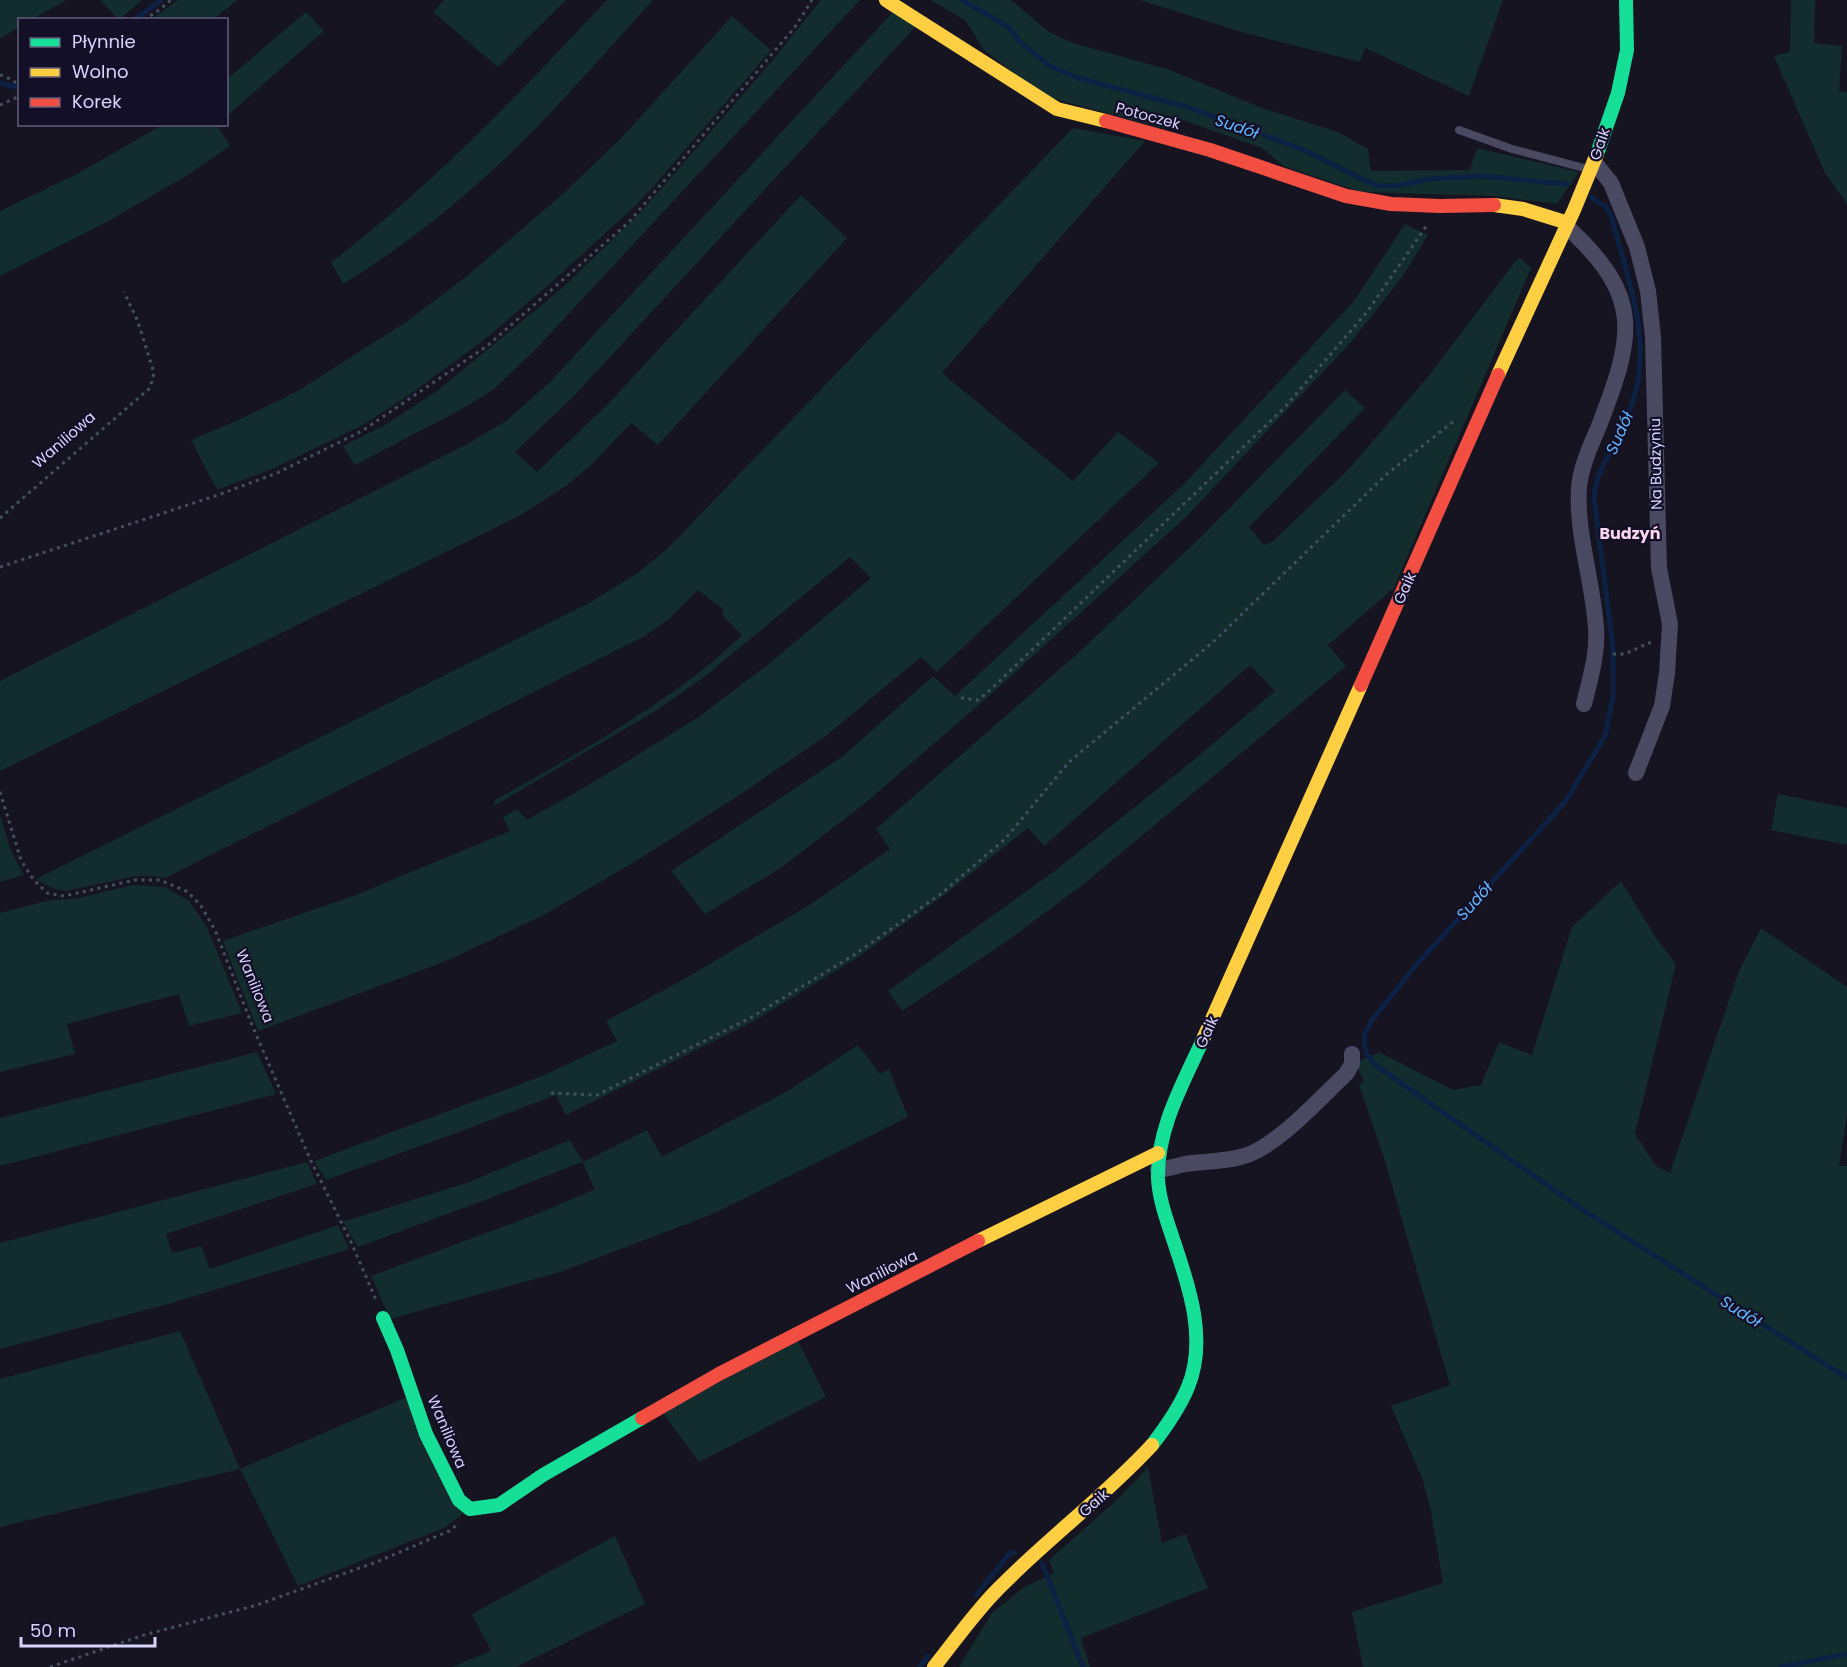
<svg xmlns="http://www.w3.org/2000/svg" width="1847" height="1667" viewBox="0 0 1847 1667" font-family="Poppins,sans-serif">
	<rect width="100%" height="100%" fill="#161421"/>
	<g fill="#132c2d">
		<path d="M0,0H66L33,19L20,20L19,27L0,39Z"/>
		<path d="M100,0H142L119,20Z"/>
		<path d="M178,0H238L213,19H152Z"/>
		<path d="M444,0H566L498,67L433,12Z"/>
		<path d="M607,0H653C613,44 574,89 532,132C476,189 412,242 343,284L331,262C433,186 520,92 607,0Z"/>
		<path d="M821,0H860L536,349L494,389L462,409L355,465L343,446L385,425L437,391L561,289L641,212L772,61Z"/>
		<path d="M930,0H1011L1049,32L1073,43L1170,70L1262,108L1338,132L1368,149L1371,171L1470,170L1477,148L1579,172L1557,204L1495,196L1361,192L1283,166L1262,148L1174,117L1165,129L1044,96L984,50L965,20Z"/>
		<path d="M1140,0H1503L1469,96L1365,48L1360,62L1238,31Z"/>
		<path d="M1791,0H1815L1814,43L1842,46L1839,91L1847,92V204L1825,173L1774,56L1790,52Z"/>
		<path d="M894,11L918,24L572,398L515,452L537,472L610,402L801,195L847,238L658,445L631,423L591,465L566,486L519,516L0,771V681L469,443L506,421L550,382Z"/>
		<path d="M306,12L324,31L227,116V79Z"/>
		<path d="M732,16L771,50L653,187L636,205L553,281L484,340L412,393L363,425L272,469L217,490L191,440L245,417L296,392L406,322L467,276L564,193L623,136Z"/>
		<path d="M164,124L217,125L230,146L186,176L107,222L0,276V211L77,174Z"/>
		<path d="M1073,128L1145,141L942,373L1073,481L1118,432L1159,463L937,672L921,657L827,735L738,796L641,858L544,915L444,962L258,1031L223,941L353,896L510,831L503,817L517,809L527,820L597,780L700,716L770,663L871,578L850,557L704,677L657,710L494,806L495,800C565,761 634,722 697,674C713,662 728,648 742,635L722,615L724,610L698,590L670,618L645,636L165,878L155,876H136L66,891L52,888L36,879L591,602L639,572L666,550Z"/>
		<path d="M1405,224L1428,235L1402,277L1352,341L1186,517L989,696L864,804L782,867L705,914L671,871L843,756L933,676L955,696L1184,484L1354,301Z"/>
		<path d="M1519,257L1531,268L1394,588L1328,645L1346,666L1085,883L1003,944L902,1011L888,991L1056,870L1190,763L1275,691L1250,665L1044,846L1028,828L944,895L857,958L754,1021L566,1115L556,1095L451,1135L326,1180L314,1161L542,1076L617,1041L606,1021L679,982L811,904L890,849L876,829L1078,653L1204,534L1345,390L1365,408L1249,527L1264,545L1273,541L1349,469L1426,379Z"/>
		<path d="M1778,794L1847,808V845L1771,830Z"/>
		<path d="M0,815L11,851L24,875L0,882Z"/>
		<path d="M1621,881L1658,941L1676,964L1635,1134L1656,1166L1670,1173L1739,971L1761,928L1847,987V1114L1839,1166H1847V1667H1363L1352,1612L1443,1583L1431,1512L1423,1480L1391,1406L1450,1385L1384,1158L1359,1085L1364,1081L1358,1069L1359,1061L1379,1052L1453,1090L1481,1085L1499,1042L1532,1055L1572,927Z"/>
		<path d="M133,885L165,887L189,901L207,927L242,1013L189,1026L179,994L67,1024L75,1054L0,1072V913L50,900L74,899Z"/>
		<path d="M858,1045L880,1074L889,1069L908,1117L713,1214L560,1272L390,1319L371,1276L537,1214L595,1189L582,1162L485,1200L358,1247L343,1222L469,1182L570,1140L583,1162L647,1130L662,1157L786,1092Z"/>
		<path d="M257,1052L276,1094L0,1166V1118Z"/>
		<path d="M307,1162L317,1184L166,1234L172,1253L201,1246L210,1269L338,1225L349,1249L172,1303L0,1349V1243Z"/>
		<path d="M180,1331L240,1469L407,1397L463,1514L444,1528L298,1586L240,1469L0,1527V1379Z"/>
		<path d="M798,1341L826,1397L699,1462L662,1412Z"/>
		<path d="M1148,1467L1162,1543L1185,1534L1208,1588L1081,1638L1090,1667H959L992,1613L1024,1587L1054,1573L1049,1560L1118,1499Z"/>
		<path d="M615,1536L645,1604L516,1667H452L491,1651L472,1614Z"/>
	</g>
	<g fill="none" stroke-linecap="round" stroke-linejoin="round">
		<g stroke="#0d2144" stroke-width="5">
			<path d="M962,0L1010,28L1019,41L1050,66L1078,78L1187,107L1238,125L1306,151L1368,182L1380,186H1396L1430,179L1480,176L1567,184"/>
			<path d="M134,20L161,0"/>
			<path d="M0,83L16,87"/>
			<path d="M1591,197L1605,206L1611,215C1627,277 1654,341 1632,404C1628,414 1625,425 1620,434C1609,456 1596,472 1594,498L1613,647V697L1605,736L1565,802L1417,964L1373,1019L1365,1033L1364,1044L1367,1055L1378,1067L1580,1208L1847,1378"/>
			<path d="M1042,1563L1083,1667"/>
			<path d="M976,1595L1011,1552L1014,1553"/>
			<path d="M920,1667L928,1656"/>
			<path d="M1781,1667L1847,1654"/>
		</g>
		<g stroke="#44505f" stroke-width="3" stroke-dasharray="3 4.5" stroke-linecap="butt">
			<path d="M144,20L159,10L171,0"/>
			<path d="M0,75L6,77L20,85"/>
			<path d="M0,105L20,96"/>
			<path d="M0,518L150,388L154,373L138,322L124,292"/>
			<path d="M0,567L218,495L277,473L362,431L487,346L629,222L795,27L812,0"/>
			<path d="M1613,654H1625L1651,642"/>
			<path d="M961,698L978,700L988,692L1284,408L1367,312L1427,225"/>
			<path d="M0,792L21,860L33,879L47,893L64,896L135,880H160L188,892L201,906L215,930L252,1025L310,1159L351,1242L376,1300"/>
			<path d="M551,1093L597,1095L750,1018L854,955L942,893L1005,839L1069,762L1212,643L1387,474L1454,421"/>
			<path d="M50,1667L144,1635L257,1605L379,1561L449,1531L458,1524"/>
		</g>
		<path stroke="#4a4962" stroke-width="8" d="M1459,130L1512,149L1588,169"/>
		<g stroke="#4a4962" stroke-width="16">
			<path d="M1594,162L1611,183L1637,247L1648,291L1653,337L1659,568L1670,624L1667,673L1662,706L1636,773"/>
			<path d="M1566,226C1644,297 1634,335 1599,426C1591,445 1581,466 1579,487C1576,534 1593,581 1596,628C1598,654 1590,679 1584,704"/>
			<path d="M1158,1170C1167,1169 1176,1166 1185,1164C1206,1161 1229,1162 1250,1154C1283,1140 1319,1099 1346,1074L1352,1064V1054"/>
		</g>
		<g stroke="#16e098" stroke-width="14">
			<path d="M1597,154L1618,93L1627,50L1626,0"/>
			<path d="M383,1318L397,1350L426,1434L459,1500L470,1509L499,1505L543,1475L642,1418"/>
			<path d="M1152,1445C1166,1427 1179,1409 1188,1387C1207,1341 1190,1289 1175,1245C1168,1223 1159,1201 1158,1178C1157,1127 1184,1082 1204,1037"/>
		</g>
		<g stroke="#ffcf43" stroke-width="14">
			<path d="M886,0L1057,109L1106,121"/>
			<path d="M1494,205L1523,209L1568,223"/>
			<path d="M1498,375L1574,210L1597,154"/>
			<path d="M1204,1037L1361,685"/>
			<path d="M978,1241L1158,1153"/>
			<path d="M934,1667C955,1641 974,1613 998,1589C1047,1539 1104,1497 1152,1445"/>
		</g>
		<g stroke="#f24e42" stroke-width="14">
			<path d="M1106,121L1210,150L1346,196L1391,204L1440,206L1494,205"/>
			<path d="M1361,685L1498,375"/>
			<path d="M642,1418L719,1374L978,1241"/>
		</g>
	</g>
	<g text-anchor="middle" stroke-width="4.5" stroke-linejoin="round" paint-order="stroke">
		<g font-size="15" fill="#d9d4ff" stroke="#130f26">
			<text transform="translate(1148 116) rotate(15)" y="5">Potoczek</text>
			<text transform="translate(1600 144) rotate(-71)" y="5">Gaik</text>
			<text transform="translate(64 440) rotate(-41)" y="5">Waniliowa</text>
			<text transform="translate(1656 464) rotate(-91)" y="5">Na Budzyniu</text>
			<text transform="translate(1405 588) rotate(-66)" y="5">Gaik</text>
			<text transform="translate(255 986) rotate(68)" y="5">Waniliowa</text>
			<text transform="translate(1207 1032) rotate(-66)" y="5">Gaik</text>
			<text transform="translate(882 1272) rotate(-27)" y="5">Waniliowa</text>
			<text transform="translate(447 1432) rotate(67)" y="5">Waniliowa</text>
			<text transform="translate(1094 1503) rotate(-41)" y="5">Gaik</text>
		</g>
		<g font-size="16" font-style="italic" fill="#62b6ff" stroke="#130f26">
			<text transform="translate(1237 126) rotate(19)" y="6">Sudół</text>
			<text transform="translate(1619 433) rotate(-66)" y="6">Sudół</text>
			<text transform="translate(1474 901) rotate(-48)" y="6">Sudół</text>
			<text transform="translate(1741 1311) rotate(32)" y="6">Sudół</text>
		</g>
		<g font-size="16" font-weight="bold" fill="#ffd6f0" stroke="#130f26">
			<text x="1630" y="539">Budzyń</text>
		</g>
	</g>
	<rect x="18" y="18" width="210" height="108" fill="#130f26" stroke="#625e7d" stroke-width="1.5"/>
	<rect x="30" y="38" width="30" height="9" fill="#16e098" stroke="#625e7d" stroke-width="1.5"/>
	<text x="72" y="48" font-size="18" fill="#d9d4ff">Płynnie</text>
	<rect x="30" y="68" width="30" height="9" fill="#ffcf43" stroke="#625e7d" stroke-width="1.5"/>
	<text x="72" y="78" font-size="18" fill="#d9d4ff">Wolno</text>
	<rect x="30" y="98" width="30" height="9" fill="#f24e42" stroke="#625e7d" stroke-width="1.5"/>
	<text x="72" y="108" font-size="18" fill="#d9d4ff">Korek</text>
	<path d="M21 1637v9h134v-9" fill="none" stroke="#d9d4ff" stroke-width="3"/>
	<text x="30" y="1637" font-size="18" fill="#d9d4ff" stroke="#130f26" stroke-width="4.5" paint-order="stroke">50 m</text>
</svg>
